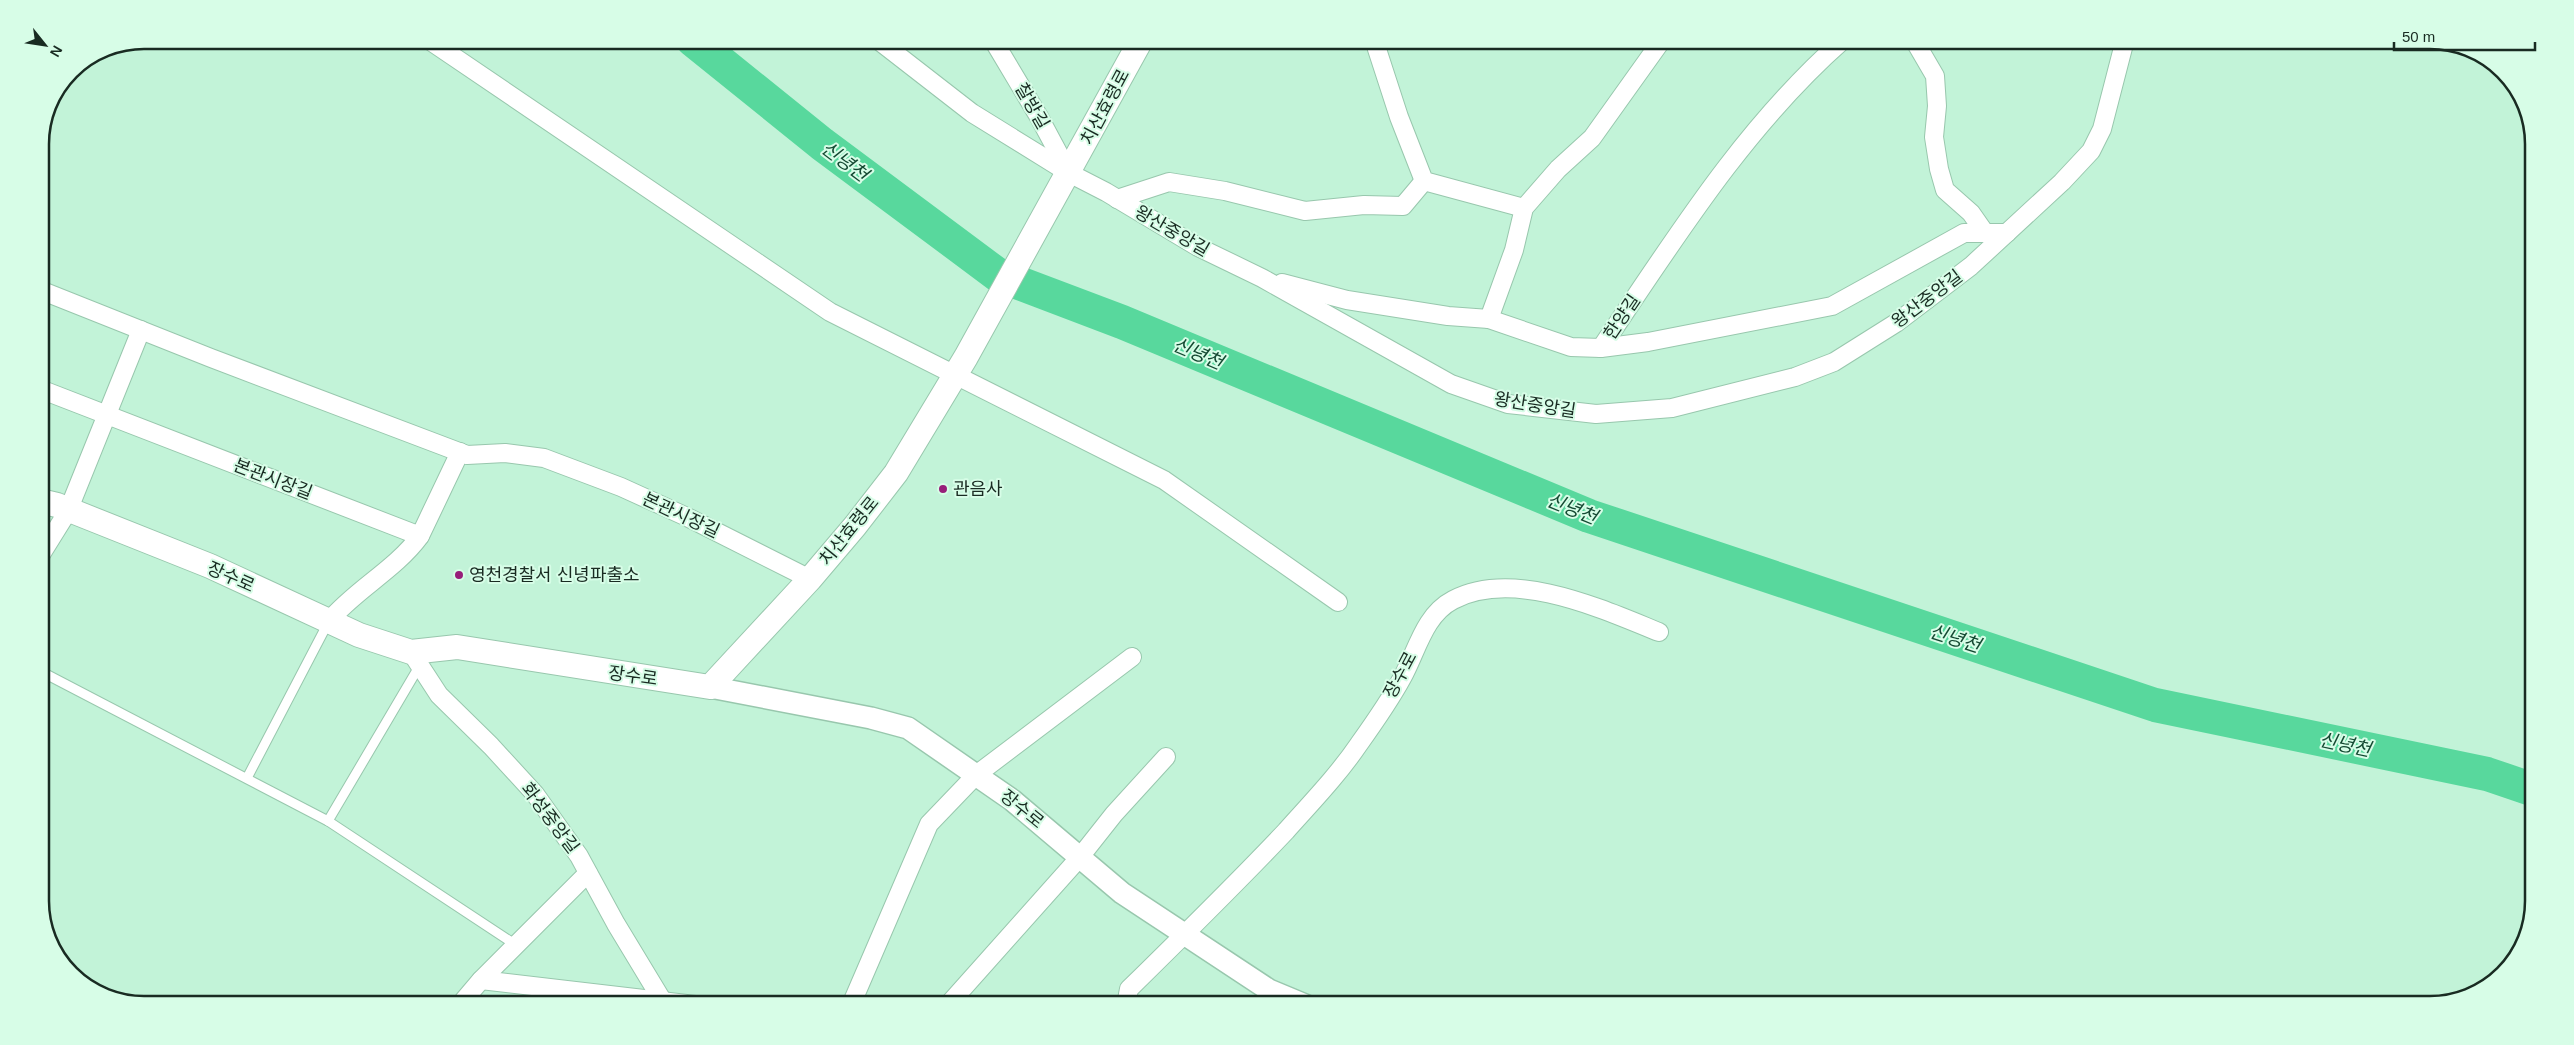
<svg xmlns="http://www.w3.org/2000/svg" width="2574" height="1045" viewBox="0 0 2574 1045" font-family="Arial,'Noto Sans KR',sans-serif">
	<rect width="100%" height="100%" fill="#c2f3d8"/>
	<g fill="none" stroke-linecap="round" stroke-linejoin="round">
		<path stroke="#58d89d" stroke-width="34" d="M693,40L822,144L998,275L1122,322L1589,516L2155,705L2487,774L2534,790"/>
		<g stroke="#98c7ad" stroke-width="11">
			<g id="service">
				<path d="M40,671L328,821L516,945"/>
				<path d="M247,778L329,621"/>
				<path d="M328,821L420,665"/>
			</g>
		</g>
		<g stroke="#98c7ad" stroke-width="20">
			<g id="minor">
				<path d="M429,40L830,312L1164,480L1338,602"/>
				<path d="M878,40L972,113L1069,173L1106,192L1198,247L1262,278L1451,384L1508,404L1596,414L1672,408L1795,377L1834,362L1896,323L1971,266L2062,182L2091,151L2102,129L2125,40"/>
				<path d="M993,40L1039,117L1069,173"/>
				<path d="M1374,40L1399,117L1424,181L1524,208"/>
				<path d="M1914,40L1935,76L1937,106L1934,137L1939,169L1945,190L1971,213L1985,233"/>
				<path d="M1117,199L1169,182L1225,191L1305,211L1364,205L1403,206L1424,181"/>
				<path d="M1282,283L1347,300L1448,316L1489,319L1571,347L1601,348L1648,342L1832,306L1964,233H2007"/>
				<path d="M40,290L211,358L467,455L505,453L544,458L621,487L687,517L810,579"/>
				<path d="M1489,319L1514,250L1524,208L1558,169L1592,138L1662,40"/>
				<path d="M1601,348C1674,240 1744,127 1843,40"/>
				<path d="M40,389L420,536L460,452"/>
				<path d="M40,556L68,511L141,330"/>
				<path d="M329,621C356,589 395,570 420,536"/>
				<path d="M411,652L439,695L491,746L535,794L579,856L616,924L665,1005"/>
				<path d="M588,873L481,980L695,1005"/>
				<path d="M462,1005L464,1000L481,980"/>
				<path d="M851,1005L929,824L976,775L1132,657"/>
				<path d="M948,1005L1080,857L1114,814L1166,757"/>
				<path d="M1126,1005L1129,989C1182,937 1235,885 1286,831C1311,803 1338,775 1359,744C1374,723 1390,700 1402,678C1417,651 1424,615 1453,600C1513,568 1602,609 1659,632"/>
			</g>
		</g>
		<g stroke="#98c7ad" stroke-width="24">
			<path id="tertiary" d="M710,687L871,718L908,728L1012,800L1122,893L1269,990L1305,1005"/>
		</g>
		<g stroke="#98c7ad" stroke-width="26">
			<path id="secondary" d="M40,501L57,505L210,566L359,635L411,652L457,647L710,687L810,579L855,526L896,473L966,357L1141,40"/>
		</g>
		<use href="#service" stroke="#fff" stroke-width="9"/>
		<use href="#minor" stroke="#fff" stroke-width="18"/>
		<use href="#tertiary" stroke="#fff" stroke-width="21"/>
		<use href="#secondary" stroke="#fff" stroke-width="24"/>
	</g>
	<g fill="#971e79" stroke="#d7fde7" stroke-width="2">
		<circle cx="943" cy="489" r="5"/>
		<circle cx="459" cy="575" r="5"/>
	</g>
	<g text-anchor="middle" stroke-width="4" stroke-linejoin="round" paint-order="stroke">
		<g font-size="18" fill="#192b22" stroke="#d7fde7">
			<text transform="translate(1032 106) rotate(60)" y="6">찰방길</text>
			<text transform="translate(1105 107) rotate(-62)" y="6">치산효령로</text>
			<text transform="translate(1172 231) rotate(30)" y="6">왕산중앙길</text>
			<text transform="translate(1927 299) rotate(-37)" y="6">왕산중앙길</text>
			<text transform="translate(1622 317) rotate(-56)" y="6">한양길</text>
			<text transform="translate(1535 405) rotate(9)" y="6">왕산중앙길</text>
			<text transform="translate(273 479) rotate(21)" y="6">본관시장길</text>
			<text transform="translate(681 515) rotate(25)" y="6">본관시장길</text>
			<text transform="translate(849 531) rotate(-51)" y="6">치산효령로</text>
			<text transform="translate(231 577) rotate(24)" y="6">장수로</text>
			<text transform="translate(1400 675) rotate(-62)" y="6">장수로</text>
			<text transform="translate(633 676) rotate(8)" y="6">장수로</text>
			<text transform="translate(1022 809) rotate(39)" y="6">장수로</text>
			<text transform="translate(550 818) rotate(53)" y="6">화성중앙길</text>
		</g>
		<g font-size="18" fill="#192b22" stroke="#d7fde7" text-anchor="start">
			<text x="953" y="495">관음사</text>
			<text x="469" y="581">영천경찰서 신녕파출소</text>
		</g>
		<g font-size="19" font-style="italic" fill="#144932" stroke="#d7fde7">
			<text transform="translate(845 161) rotate(37)" y="7">신녕천</text>
			<text transform="translate(1198 353) rotate(23)" y="7">신녕천</text>
			<text transform="translate(1572 508) rotate(22)" y="7">신녕천</text>
			<text transform="translate(1955 638) rotate(18)" y="7">신녕천</text>
			<text transform="translate(2345 744) rotate(12)" y="7">신녕천</text>
		</g>
	</g>
	<path d="M0 0H2574V1045H0ZM144 49H2430A95 95 0 0 1 2525 144V901A95 95 0 0 1 2430 996H144A95 95 0 0 1 49 901V144A95 95 0 0 1 144 49Z" fill="#d7fde7" fill-rule="evenodd"/>
	<path fill="none" stroke="#192b22" stroke-width="2.5" d="M144 49H2430A95 95 0 0 1 2525 144V901A95 95 0 0 1 2430 996H144A95 95 0 0 1 49 901V144A95 95 0 0 1 144 49Z"/>
	<g transform="translate(45 45) rotate(120)" stroke="#d7fde7" stroke-width="4" paint-order="stroke">
	<path d="M0-4L9 19L0 12L-9 19Z" fill="#192b22"/>
	<text y="-8" font-size="14" font-weight="bold" text-anchor="middle" fill="#192b22">N</text>
	</g>
	<path d="M2394 42v8h141v-8" fill="none" stroke="#192b22" stroke-width="2.5"/>
	<text x="2402" y="42" font-size="15" fill="#192b22" stroke="#d7fde7" stroke-width="4" paint-order="stroke">50 m</text>
</svg>
